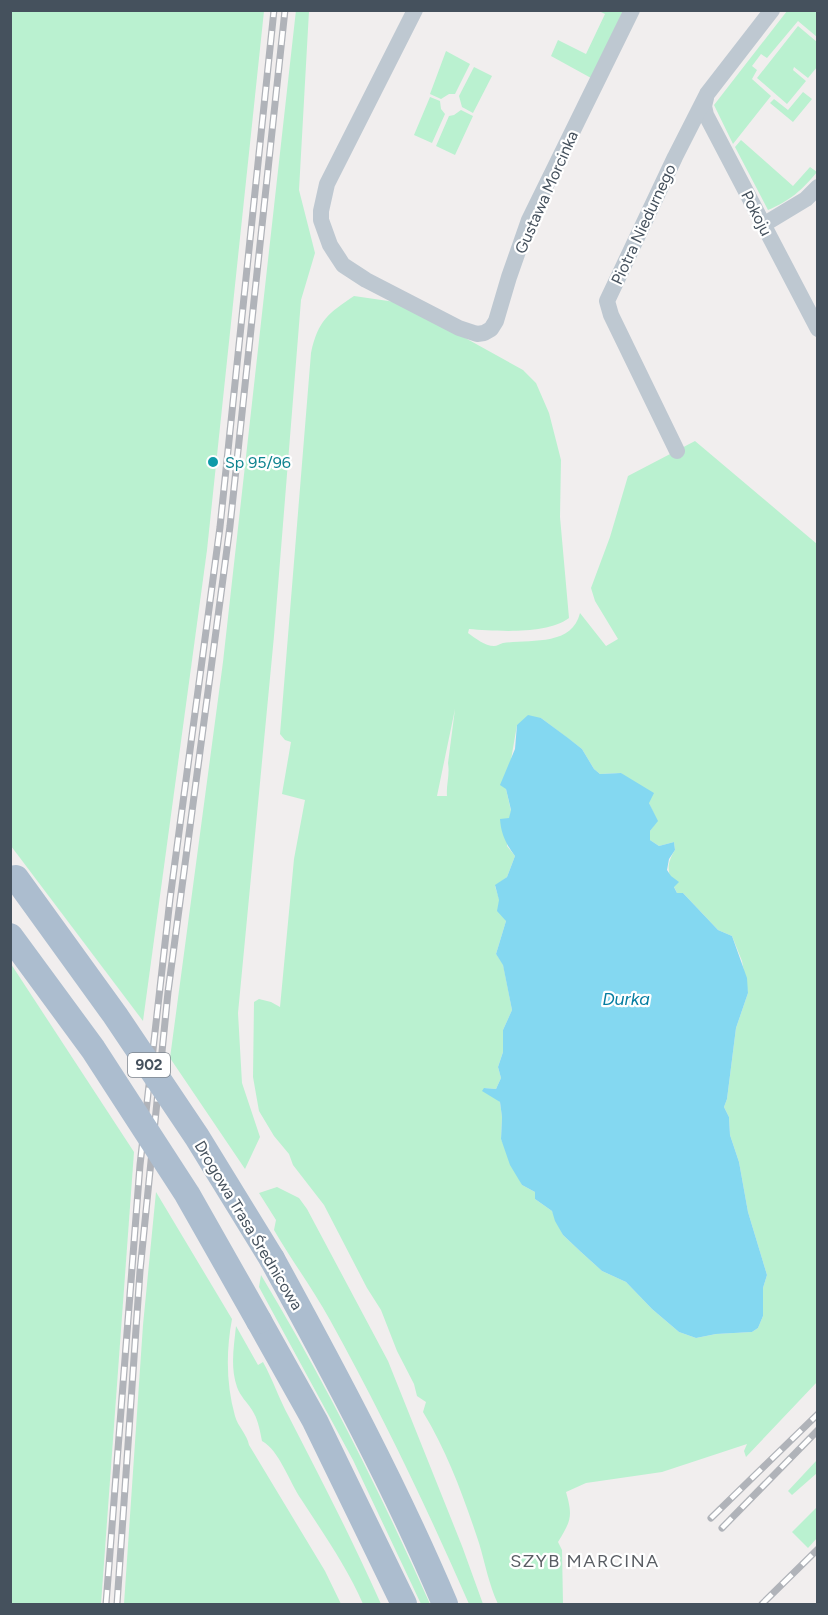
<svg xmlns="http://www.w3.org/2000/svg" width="828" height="1615" viewBox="0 0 828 1615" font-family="Figtree,sans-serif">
	<rect width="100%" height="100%" fill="#f1eeee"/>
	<g fill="#baf1d0" fill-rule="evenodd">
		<path d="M296,10L309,11L299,190L315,253L301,300L274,636L238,1013L242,1083L260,1137L245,1169L170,1058L223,662Z"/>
		<path d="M10,11H264L207,550L143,1021L11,846Z"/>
		<path d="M599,11H623L591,78L551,56L558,40L586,54L605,14Z"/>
		<path d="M787,11H817V37L798,21L767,58L761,54L752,66L757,70L752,79L771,96L733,144L714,105Z"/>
		<path d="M798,26L817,42V67L808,78L794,67L793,70L806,81L787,104L757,78Z"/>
		<path d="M446,51L470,64L455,94H449L441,99L430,94Z"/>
		<path d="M474,67L492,76L473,113L462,107L459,96Z"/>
		<path d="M803,92L812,99L793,122L770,103L774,99L788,110Z"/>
		<path d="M430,97L440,101L441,109L445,114L432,143L414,135Z"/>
		<path d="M461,110L473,116L455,155L436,146L449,116L454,115Z"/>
		<path d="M741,140L793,186L810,167L817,172C801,191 791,200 768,210L735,147Z"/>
		<path d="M354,296L402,303L523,370L536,383L549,413L561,460L560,517L569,618C547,635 495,631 469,629L468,633C475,638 485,646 494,646C497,646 499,644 503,643C529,639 572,647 580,613L606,646L618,639L595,601L591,588L610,537L628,476L695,441L817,544V1382L746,1457L744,1451L747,1444L662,1472L586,1483L566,1492C573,1516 571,1521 558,1542L562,1550L563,1604H498C489,1585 485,1563 479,1543C464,1498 448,1453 423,1412L426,1402L417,1396L414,1384L397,1351L381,1310L367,1288L324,1205L293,1165L289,1154L274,1136L259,1111L253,1077L254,1002L259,999L271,1002L280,1007L294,859L305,800L282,794L291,742L285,740L280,734L311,353C318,320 329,313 354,296ZM455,709L448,763C450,775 446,785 447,796H437ZM541,718L582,749L594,769L600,774L621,773L649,803L657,821L650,831V840L659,846L674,842L675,850C664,867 669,876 677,893H683L718,930L732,936L742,961L748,993L736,1028L727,1099L724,1107L729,1117L730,1135L739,1162L748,1212L767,1275L763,1288V1316L758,1328L752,1332L716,1334L696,1338L679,1332L652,1309L626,1282L602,1271L581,1252L563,1235L552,1211L535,1199V1192L522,1185L501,1139L502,1117L500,1102L484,1088L496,1089L501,1078L498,1067L503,1052V1030L512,1010L503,964L496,954L506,921L495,886L507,877L515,856L507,846L511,811L506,789L517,725Z"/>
		<path d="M11,964L134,1152L101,1604H11Z"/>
		<path d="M277,1187L299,1198L307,1209L388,1361L462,1546L483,1604H469C427,1508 381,1412 330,1320C313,1289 292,1261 274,1230L276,1220L259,1193Z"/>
		<path d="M156,1192L232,1319C226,1351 226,1384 235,1416C238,1427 247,1434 249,1445L325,1571L341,1604H124L143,1325Z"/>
		<path d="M261,1275C325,1381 380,1492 430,1604H421L353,1460L259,1287Z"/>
		<path d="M236,1326L258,1365L263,1362C273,1380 279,1399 289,1417C321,1479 353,1541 381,1604H363C347,1567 323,1533 301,1499C290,1483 279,1450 262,1441C260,1431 258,1419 252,1410C247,1402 240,1396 237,1387C230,1367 234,1346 236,1326Z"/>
		<path d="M817,1460V1473L792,1495L788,1491Z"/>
		<path d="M817,1507V1538L808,1548L792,1532Z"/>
	</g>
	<path fill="#84d8f1" d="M528,715L541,718L568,738L582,749L594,769L600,774L621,773L654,793L649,803L658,821L650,831V840L659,846L674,842L675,850L669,859L667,870L671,876L679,882L674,887L677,893H683L718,930L732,936L747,978L748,993L736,1028L727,1099L724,1107L729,1117L730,1135L739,1162L748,1212L767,1275L763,1288V1316L758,1328L752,1332L716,1334L696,1338L679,1332L652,1309L626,1282L602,1271L581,1252L563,1235L555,1221L552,1211L535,1199V1192L522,1185L510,1165L501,1139L502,1117L500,1102L482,1091L484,1088L496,1089L501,1078L498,1067L503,1052V1030L512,1010L503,965L496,954L506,921L497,911L499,900L495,885L507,877L515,856C506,844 501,834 500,819L509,818L511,810L506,789L500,785L515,749L517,725Z"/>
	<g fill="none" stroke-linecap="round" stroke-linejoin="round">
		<g stroke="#bec8d1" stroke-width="16">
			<path d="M415,10L327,184L321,211V220L330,245L343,265L366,280L459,328L477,334L484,333L491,329L496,321L509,277L529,220L632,10"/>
			<path d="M706,98L704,106L706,115L818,329"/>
			<path d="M763,225L806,199L818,187"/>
			<path d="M677,451L611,315L607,301L675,157L707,94L772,10"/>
		</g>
		<g stroke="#acbdcf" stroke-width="26">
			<path d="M272,1259C334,1372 395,1486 445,1604"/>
			<path d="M259,1321L315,1421L404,1604"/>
		</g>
		<g stroke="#b0b3b9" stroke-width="7">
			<g id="rail">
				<path d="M711,1518L818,1414"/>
				<path d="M722,1528L818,1430"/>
				<path d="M106,1604L140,1165L170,899L220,527L274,10"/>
				<path d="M117,1604L140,1271L168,992L230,526L285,10"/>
				<path d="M762,1604L818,1549"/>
			</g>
		</g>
		<use href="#rail" stroke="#fff" stroke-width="4.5" stroke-dasharray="14" stroke-linecap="butt"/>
		<g stroke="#acbdcf" stroke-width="26">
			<path d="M16,878L115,1015L197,1137L272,1259"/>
			<path d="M10,936L93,1049L187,1194L259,1321"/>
		</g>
	</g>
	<circle fill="#0f9aa8" stroke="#fff" stroke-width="2" cx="213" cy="462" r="6"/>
	<g text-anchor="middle" stroke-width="4.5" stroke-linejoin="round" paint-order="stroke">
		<rect fill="#fff" stroke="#7d858e" stroke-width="1.5" x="128" y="1053" width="42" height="24" rx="4.5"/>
		<g font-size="15" font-weight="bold" fill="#45515d">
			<text x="149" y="1070">902</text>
		</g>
		<g font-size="16" fill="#45515d" stroke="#fff">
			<text transform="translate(546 192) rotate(-66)" y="6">Gustawa Morcinka</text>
			<text transform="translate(757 213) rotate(63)" y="6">Pokoju</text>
			<text transform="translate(643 224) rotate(-65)" y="6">Piotra Niedurnego</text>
			<text transform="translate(249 1225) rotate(59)" y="6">Drogowa Trasa Średnicowa</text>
		</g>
		<g font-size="16" fill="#0d838f" stroke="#fff" text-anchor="start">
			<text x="225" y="468">Sp 95/96</text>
		</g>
		<g font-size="18" font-style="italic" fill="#057da1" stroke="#fff">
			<text x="626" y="1005">Durka</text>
		</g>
		<g font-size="18" letter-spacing="1.5" fill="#5a5e64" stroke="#fff">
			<text x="585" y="1567">SZYB MARCINA</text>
		</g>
	</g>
	<rect width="828" height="1615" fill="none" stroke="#45515d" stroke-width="24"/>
</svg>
